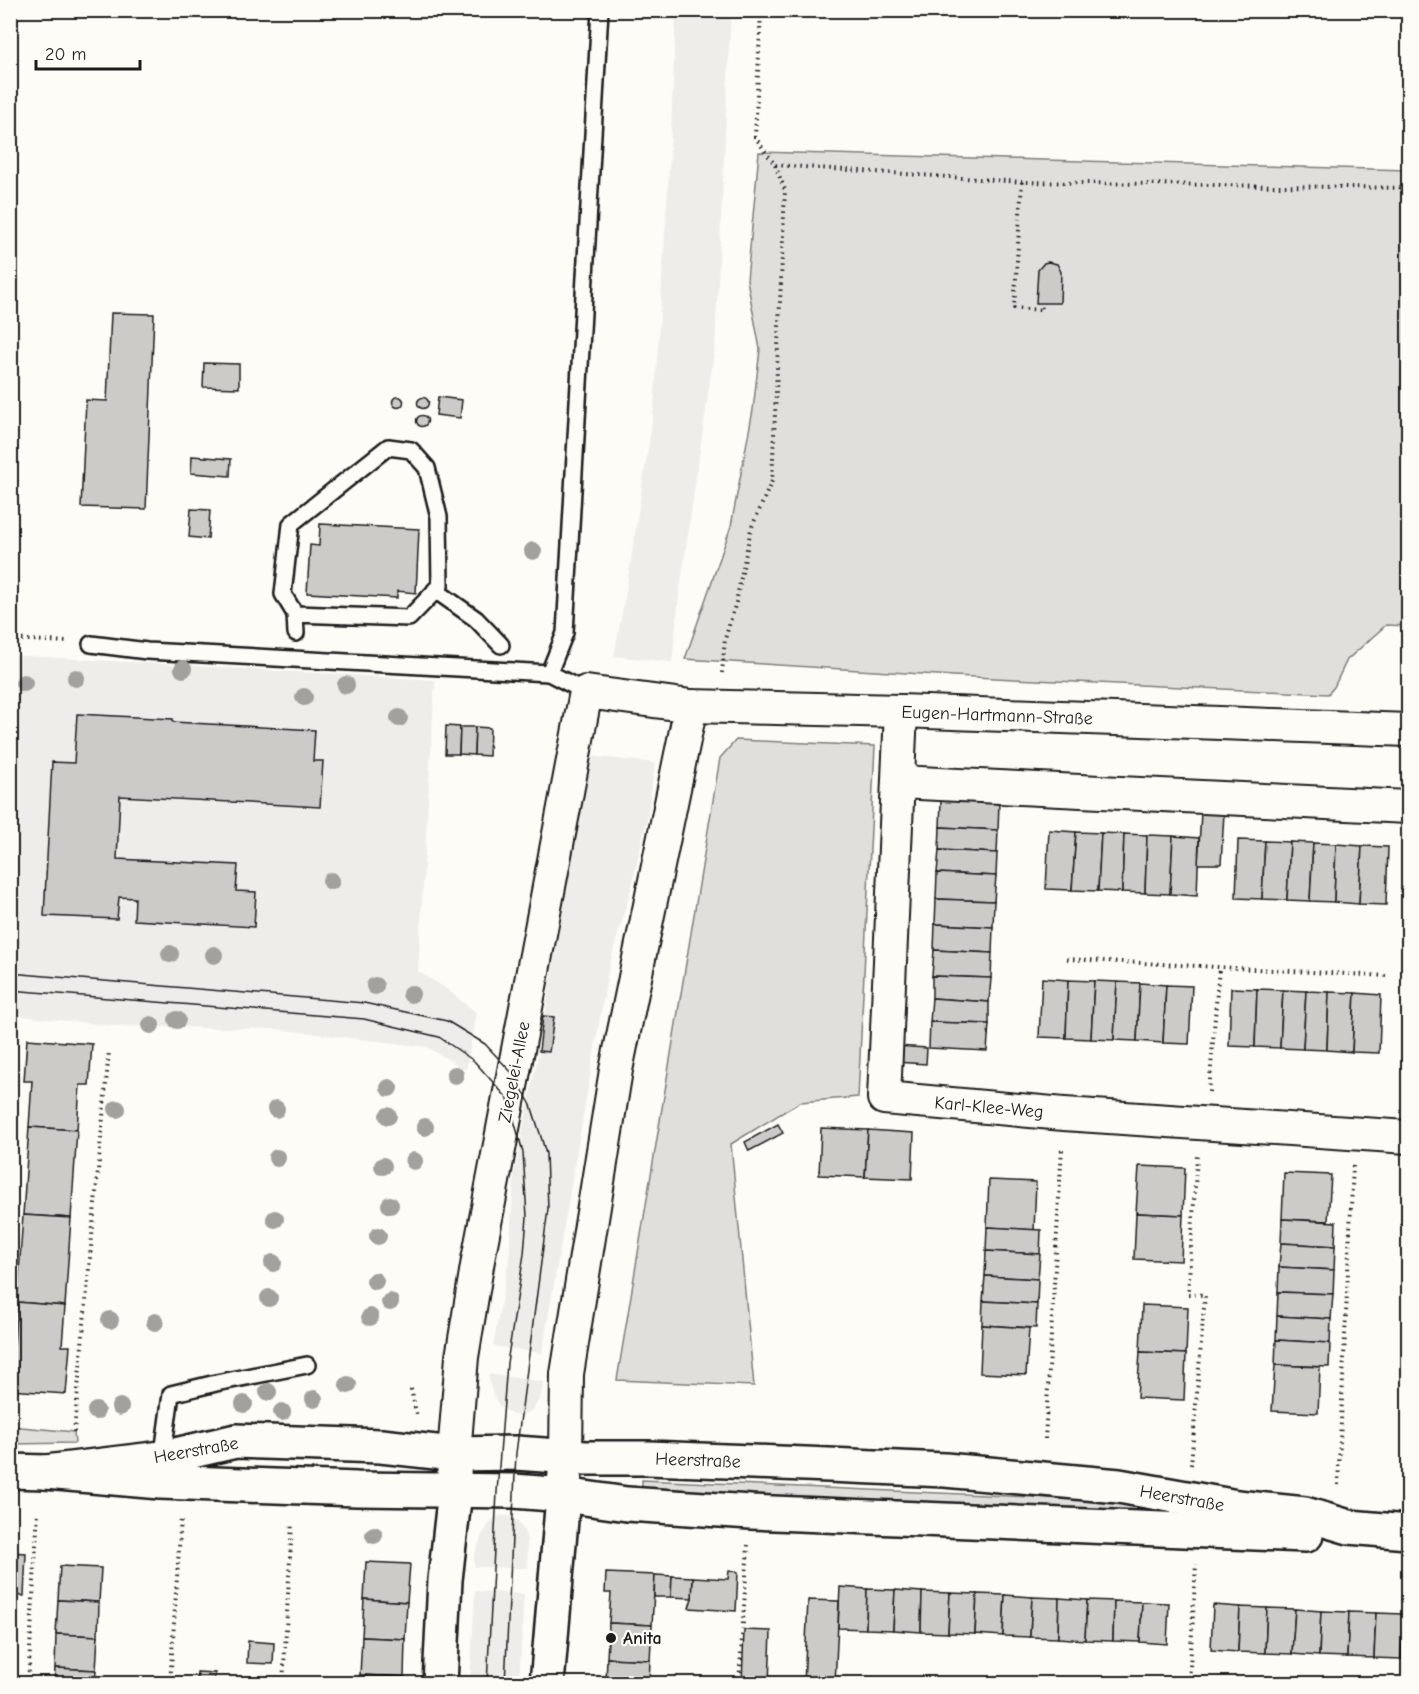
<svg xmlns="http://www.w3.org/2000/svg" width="1419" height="1694" viewBox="0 0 1419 1694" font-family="'Comic Neue',sans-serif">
	<rect width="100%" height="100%" fill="#fdfcf7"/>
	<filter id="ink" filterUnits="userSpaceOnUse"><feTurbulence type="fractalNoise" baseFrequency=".0167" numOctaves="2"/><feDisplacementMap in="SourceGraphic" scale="12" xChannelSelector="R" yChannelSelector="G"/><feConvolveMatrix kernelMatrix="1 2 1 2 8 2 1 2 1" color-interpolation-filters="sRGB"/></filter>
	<g filter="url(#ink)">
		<g fill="#eeede9">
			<path d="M676,11H731L715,346L679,596L672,662L614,656L627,586L654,409L670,155Z"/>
			<path d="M10,655L435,680L418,971L445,988L477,1013L466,1070L427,1047L376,1041L275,1029L116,1026L11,1015Z"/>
			<path d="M588,756L655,763L647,819L631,889L609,966L542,1353L493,1346L509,1260L514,1174L539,1051Z"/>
			<path d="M488,1374L544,1382L540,1398L532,1410L521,1416L513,1415L499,1406L492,1393Z"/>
			<path d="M500,1516H509L518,1521L524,1531L527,1540L528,1568L474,1567V1556L483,1533L491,1521Z"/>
			<path d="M475,1591L524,1594L519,1683H470Z"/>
		</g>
		<g fill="#e0dfdb" stroke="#7e7e7c" stroke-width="1.5">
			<path d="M759,152L1408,170V626L1386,625L1347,660L1334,687L1328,694L954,676L685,659L731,526L753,410L760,349L747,280Z"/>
			<path d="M736,740L875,746L858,1097L800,1102L731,1144L754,1386L617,1380L720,758Z"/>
			<path d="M11,1426L74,1432L75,1443L11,1444Z"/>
			<path d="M642,1480L1125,1501L1217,1519L642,1491Z"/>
		</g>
		<g fill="#cccbc8" stroke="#1c1c1c" stroke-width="1.5">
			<path d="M1048,262L1057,264L1061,272L1060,303H1036L1038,270L1044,263Z"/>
			<path d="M111,313L154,314L146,509L81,507L86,400L107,401Z"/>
			<path d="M204,363L239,364V388L203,387Z"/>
			<circle cx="398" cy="402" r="5.5"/>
			<path d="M438,397L462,400L460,418L436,415Z"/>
			<circle cx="423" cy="403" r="5.5"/>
			<circle cx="422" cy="421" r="5.5"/>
			<path d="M192,456L231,459L230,476L191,473Z"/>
			<path d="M191,509L210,510L208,539L189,537Z"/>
			<path d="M320,524L419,529L416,593L397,591V598L307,593L310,545L319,546Z"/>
			<path d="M77,714L173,719V722L315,730L313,761H323L320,807L120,796L117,859L238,865L236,891L256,892L254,927L134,920L135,898L119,897L117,919L44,916L52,762L74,763Z"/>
			<path d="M446,726L460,727L459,754H445Z"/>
			<path d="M460,727H475L474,755L459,754Z"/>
			<path d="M475,727L490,728L489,756L474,755Z"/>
			<path d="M941,800L999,803L998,830L940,827Z"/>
			<path d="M1201,812L1224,813L1221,864H1198Z"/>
			<path d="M940,827L998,830L997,853L939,850Z"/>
			<path d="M1049,830L1076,832L1072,890L1046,889Z"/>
			<path d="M1076,832L1101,833L1098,891L1072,890Z"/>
			<path d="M1101,833L1124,834L1122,892L1098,891Z"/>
			<path d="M1124,834L1147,835L1145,893L1122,892Z"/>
			<path d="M1147,835L1173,836L1170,894L1145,893Z"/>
			<path d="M1173,836L1199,838L1197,896L1170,894Z"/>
			<path d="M1238,840L1265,841L1262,899L1236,898Z"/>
			<path d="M1265,841L1290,842L1287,900L1262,899Z"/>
			<path d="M1290,842L1313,843L1310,901L1287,900Z"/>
			<path d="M1313,843L1336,844L1334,902L1310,901Z"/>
			<path d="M1336,844L1362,846L1359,904L1334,902Z"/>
			<path d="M1362,846L1388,847L1386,905L1359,904Z"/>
			<path d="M939,850L997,853L996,876L937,873Z"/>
			<path d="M937,873L996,876L994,901L936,899Z"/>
			<path d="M936,899L994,901L993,927L935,924Z"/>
			<path d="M935,924L993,927L992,953L934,950Z"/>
			<path d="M934,950L992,953L991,978L932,976Z"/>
			<path d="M932,976L991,978L989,1002L932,998Z"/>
			<path d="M1042,978L1068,980L1066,1038L1039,1037Z"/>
			<path d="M1068,980L1094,981L1091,1039L1066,1038Z"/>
			<path d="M1094,981L1117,982L1114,1040L1091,1039Z"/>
			<path d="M1117,982L1140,983L1137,1041L1114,1040Z"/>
			<path d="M1140,983L1166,985L1163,1043L1137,1041Z"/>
			<path d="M1166,985L1192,986L1189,1044L1163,1043Z"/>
			<path d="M1231,988L1257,989L1255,1047L1229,1046Z"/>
			<path d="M1257,989L1283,990L1280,1048L1255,1047Z"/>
			<path d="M1283,990L1306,991L1303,1049L1280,1048Z"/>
			<path d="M1306,991L1329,992L1327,1050L1303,1049Z"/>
			<path d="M1329,992L1355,993L1352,1052L1327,1050Z"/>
			<path d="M1355,993L1381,995L1379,1053L1352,1052Z"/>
			<path d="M932,998L989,1002V1024L930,1022Z"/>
			<path d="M543,1016L554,1017L549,1052L539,1051Z"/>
			<path d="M930,1022L989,1024L987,1051L929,1048Z"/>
			<path d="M27,1039L92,1044L89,1085H80L77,1130L29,1127L32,1081H24Z"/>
			<path d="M896,1046L927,1048L926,1064L896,1062Z"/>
			<path d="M778,1124L783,1133L749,1151L745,1142Z"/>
			<path d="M29,1127L77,1130L71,1218L23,1215Z"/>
			<path d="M821,1128L868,1130L865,1177L819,1175Z"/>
			<path d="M868,1130L914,1133L912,1179L865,1177Z"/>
			<path d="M1139,1166L1185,1168L1183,1215L1136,1213Z"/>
			<path d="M1284,1173L1331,1175L1328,1221L1282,1219Z"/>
			<path d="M989,1180L1036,1182L1034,1230L987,1227Z"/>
			<path d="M1136,1213L1183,1215L1181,1261L1134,1259Z"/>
			<path d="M23,1215L71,1218L65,1306L17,1302Z"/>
			<path d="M1282,1219L1336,1222L1335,1246L1281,1243Z"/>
			<path d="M987,1227L1041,1230L1040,1254L986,1251Z"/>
			<path d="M1281,1243L1335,1246L1334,1270L1279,1267Z"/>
			<path d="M986,1251L1040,1254L1038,1279L985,1276Z"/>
			<path d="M1279,1267L1334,1270L1333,1294L1278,1292Z"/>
			<path d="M985,1276L1038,1279L1037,1304L983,1301Z"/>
			<path d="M1278,1292L1333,1294L1331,1319L1277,1316Z"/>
			<path d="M983,1301L1037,1304L1036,1328L982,1325Z"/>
			<path d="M17,1302L65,1306L62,1346H70L66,1394L10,1390V1344H14Z"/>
			<path d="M1142,1305L1188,1307L1186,1354L1140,1352Z"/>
			<path d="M1277,1316L1331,1319L1330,1343L1276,1340Z"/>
			<path d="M982,1325L1029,1328L1026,1375L980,1373Z"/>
			<path d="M1276,1340L1330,1343L1329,1367L1275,1365Z"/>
			<path d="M1140,1352L1186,1354L1184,1400L1137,1398Z"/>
			<path d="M1275,1365L1320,1367L1318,1413L1272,1411Z"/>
			<path d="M10,1552L26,1553L24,1596L10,1595Z"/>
			<path d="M366,1562L410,1564L407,1602L364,1599Z"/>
			<path d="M60,1566L101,1568L99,1602L58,1600Z"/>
			<path d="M729,1571L738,1572L736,1611L689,1608L692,1598L693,1577L728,1579Z"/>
			<path d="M606,1573L655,1575L652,1625L609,1623L611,1593H605Z"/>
			<path d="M655,1575L672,1576L671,1597H654Z"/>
			<path d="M672,1576L693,1577L692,1598L671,1597Z"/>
			<path d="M840,1587L867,1589L866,1629L838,1628Z"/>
			<path d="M867,1589L895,1590L893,1630L866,1629Z"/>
			<path d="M895,1590L922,1592L921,1632L893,1630Z"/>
			<path d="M922,1592L950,1593L948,1633L921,1632Z"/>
			<path d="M950,1593L977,1594L975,1634L948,1633Z"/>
			<path d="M977,1594L1005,1595L1003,1636L975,1634Z"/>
			<path d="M1005,1595L1032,1597L1030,1637L1003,1636Z"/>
			<path d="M1032,1597L1059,1598L1058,1638L1030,1637Z"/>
			<path d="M1059,1598L1087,1600L1085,1640L1058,1638Z"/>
			<path d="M364,1599L407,1602L405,1639L362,1637Z"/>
			<path d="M58,1600L99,1602L98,1636L56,1634Z"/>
			<path d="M808,1600L839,1601L835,1684H804Z"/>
			<path d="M1087,1600L1114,1601L1113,1641L1085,1640Z"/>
			<path d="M1114,1601L1142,1602L1140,1642L1113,1641Z"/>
			<path d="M1142,1602L1169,1603L1167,1644L1140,1642Z"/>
			<path d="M1213,1605L1240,1607L1238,1652L1211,1650Z"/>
			<path d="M1240,1607L1267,1608L1265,1653L1238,1652Z"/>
			<path d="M1267,1608L1295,1609L1292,1654L1265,1653Z"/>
			<path d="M1295,1609L1321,1611L1319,1656L1292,1654Z"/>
			<path d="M1321,1611L1349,1612L1347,1657L1319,1656Z"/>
			<path d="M1349,1612L1376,1613L1374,1658L1347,1657Z"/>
			<path d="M1376,1613L1403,1614L1401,1659L1374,1658Z"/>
			<path d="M1403,1614L1408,1615V1660L1401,1659Z"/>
			<path d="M609,1623L652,1625L650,1660L607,1658Z"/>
			<path d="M744,1630L771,1631L769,1684H742Z"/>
			<path d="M56,1634L98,1636L96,1670L55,1668Z"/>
			<path d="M362,1637L405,1639L404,1677L360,1675Z"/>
			<path d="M248,1641L274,1643L273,1664L247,1663Z"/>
			<path d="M607,1658L650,1660L649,1684H606Z"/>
			<path d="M55,1668L96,1670L95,1684H54Z"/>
			<path d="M197,1672L215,1673L214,1684H197Z"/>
			<path d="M360,1675L404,1677L403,1684H359Z"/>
		</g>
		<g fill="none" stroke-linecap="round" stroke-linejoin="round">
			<g stroke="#1c1c1c" stroke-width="20">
				<g id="lane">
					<path d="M435,590L476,619L501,645"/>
					<path d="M295,614L409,618L440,586L439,517L427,468L411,450L388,447L291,524L283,594L295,614L296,633"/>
					<path d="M91,644L147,651L549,673L586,692"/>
					<path d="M549,673L565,633L600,10"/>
					<path d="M162,1461L171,1394L216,1383L307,1365"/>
				</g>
			</g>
			<g stroke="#1c1c1c" stroke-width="36">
				<g id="street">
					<path d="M901,711L884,1098L1064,1114L1408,1137"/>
					<path d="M899,782L1408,807"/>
					<path d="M454,1454L462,1357L478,1260L586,692L691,706L901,711L1408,730"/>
					<path d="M566,1456L567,1374L616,1070L691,706"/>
				</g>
			</g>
			<g stroke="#1c1c1c" stroke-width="38">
				<g id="secondary">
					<path d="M10,1471L46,1472L160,1482L357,1489L514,1491L564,1495L627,1504L751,1512L1306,1535"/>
					<path d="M46,1472L162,1458L236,1441L381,1446L454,1454L516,1453L586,1458H649L805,1464L945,1470L1119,1486L1237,1507L1305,1514L1349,1527L1408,1532"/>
					<path d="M440,1684L445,1580L455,1491L454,1470"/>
					<path d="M547,1684L565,1473"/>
				</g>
			</g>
			<g stroke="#1c1c1c" stroke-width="4" stroke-dasharray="1.5 4.5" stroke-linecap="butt">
				<path d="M761,10L755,137L775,165L1022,182L1408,188"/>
				<path d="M1022,182L1014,308L1042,310L1041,303"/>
				<path d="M10,639L67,642"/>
				<path d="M722,673L725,639L736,602L751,529L772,481L785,190L775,165"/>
				<path d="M1067,959L1386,976"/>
				<path d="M1209,1092L1219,967"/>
				<path d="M411,1389L417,1417"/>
				<path d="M74,1432L109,1051"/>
				<path d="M1045,1439L1062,1147"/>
				<path d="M1191,1465L1205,1295L1188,1294L1197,1156"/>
				<path d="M1338,1485L1353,1165"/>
				<path d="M28,1684L38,1511"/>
				<path d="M170,1684L181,1517"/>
				<path d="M283,1684L292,1523"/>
				<path d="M739,1684L748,1545"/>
				<path d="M1189,1684L1196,1564"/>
			</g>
			<use href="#lane" stroke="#fdfcf7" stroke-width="15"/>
			<use href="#street" stroke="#fdfcf7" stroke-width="32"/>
			<use href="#secondary" stroke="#fdfcf7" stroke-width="33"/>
			<g stroke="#1c1c1c" stroke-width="1.5">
				<path d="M10,973L364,1003L447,1021L485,1044L514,1075L531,1105L542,1140L546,1154L548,1209L516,1453L505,1684"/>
				<path d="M10,990L364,1019L439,1037L474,1061L508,1099L523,1152L527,1217L524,1254L507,1363L497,1492L487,1684"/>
			</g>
		</g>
		<g fill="#a2a19e">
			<circle cx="533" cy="551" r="9"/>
			<circle cx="183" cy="669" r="9"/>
			<circle cx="76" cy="678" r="9"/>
			<circle cx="24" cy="683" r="9"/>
			<circle cx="346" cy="685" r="9"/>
			<circle cx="304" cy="697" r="9"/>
			<circle cx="399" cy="718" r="9"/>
			<circle cx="331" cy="881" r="9"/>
			<circle cx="170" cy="954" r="9"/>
			<circle cx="214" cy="955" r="9"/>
			<circle cx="375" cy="986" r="9"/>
			<circle cx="411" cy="994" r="9"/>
			<circle cx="177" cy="1020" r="9"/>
			<circle cx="151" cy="1025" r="9"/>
			<circle cx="455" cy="1075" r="9"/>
			<circle cx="389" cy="1088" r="9"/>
			<circle cx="117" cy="1109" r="9"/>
			<circle cx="276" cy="1109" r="9"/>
			<circle cx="388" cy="1116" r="9"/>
			<circle cx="425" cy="1127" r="9"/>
			<circle cx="277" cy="1158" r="9"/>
			<circle cx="414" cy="1161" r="9"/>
			<circle cx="383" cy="1166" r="9"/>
			<circle cx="390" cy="1205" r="9"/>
			<circle cx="275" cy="1219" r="9"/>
			<circle cx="378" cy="1236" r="9"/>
			<circle cx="273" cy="1263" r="9"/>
			<circle cx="375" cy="1281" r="9"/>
			<circle cx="269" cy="1298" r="9"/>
			<circle cx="390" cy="1302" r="9"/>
			<circle cx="370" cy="1317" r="9"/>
			<circle cx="110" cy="1320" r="9"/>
			<circle cx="155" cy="1322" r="9"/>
			<circle cx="348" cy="1385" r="9"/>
			<circle cx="268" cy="1392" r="9"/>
			<circle cx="314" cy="1399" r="9"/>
			<circle cx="244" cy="1404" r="9"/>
			<circle cx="120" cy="1407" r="9"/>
			<circle cx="96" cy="1411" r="9"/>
			<circle cx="282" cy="1412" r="9"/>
			<circle cx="374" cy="1535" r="9"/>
		</g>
	</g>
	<circle fill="#1c1c1c" stroke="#fdfcf7" stroke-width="2" cx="611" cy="1638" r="6"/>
	<g text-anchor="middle" stroke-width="4.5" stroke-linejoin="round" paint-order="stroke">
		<g font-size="18" fill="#1c1c1c" stroke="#fdfcf7">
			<text transform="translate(997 715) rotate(2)" y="6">Eugen-Hartmann-Straße</text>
			<text transform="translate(514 1072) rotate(-79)" y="6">Ziegelei-Allee</text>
			<text transform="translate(989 1107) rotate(5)" y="6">Karl-Klee-Weg</text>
			<text transform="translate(196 1450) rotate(-10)" y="6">Heerstraße</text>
			<text transform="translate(698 1460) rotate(2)" y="6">Heerstraße</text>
			<text transform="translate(1182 1498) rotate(10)" y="6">Heerstraße</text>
		</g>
		<g font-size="18" font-weight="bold" fill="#1c1c1c" stroke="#fdfcf7" text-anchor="start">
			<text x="623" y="1644">Anita</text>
		</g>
	</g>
	<rect width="1419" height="1694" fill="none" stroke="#fdfcf7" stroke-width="36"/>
	<rect x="18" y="18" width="1383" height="1658" fill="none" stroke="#1c1c1c" stroke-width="2" filter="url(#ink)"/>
	<path d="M36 60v9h104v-9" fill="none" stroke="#1c1c1c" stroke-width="3"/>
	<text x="45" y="60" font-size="18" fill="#1c1c1c" stroke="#fdfcf7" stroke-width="4.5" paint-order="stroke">20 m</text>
</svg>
